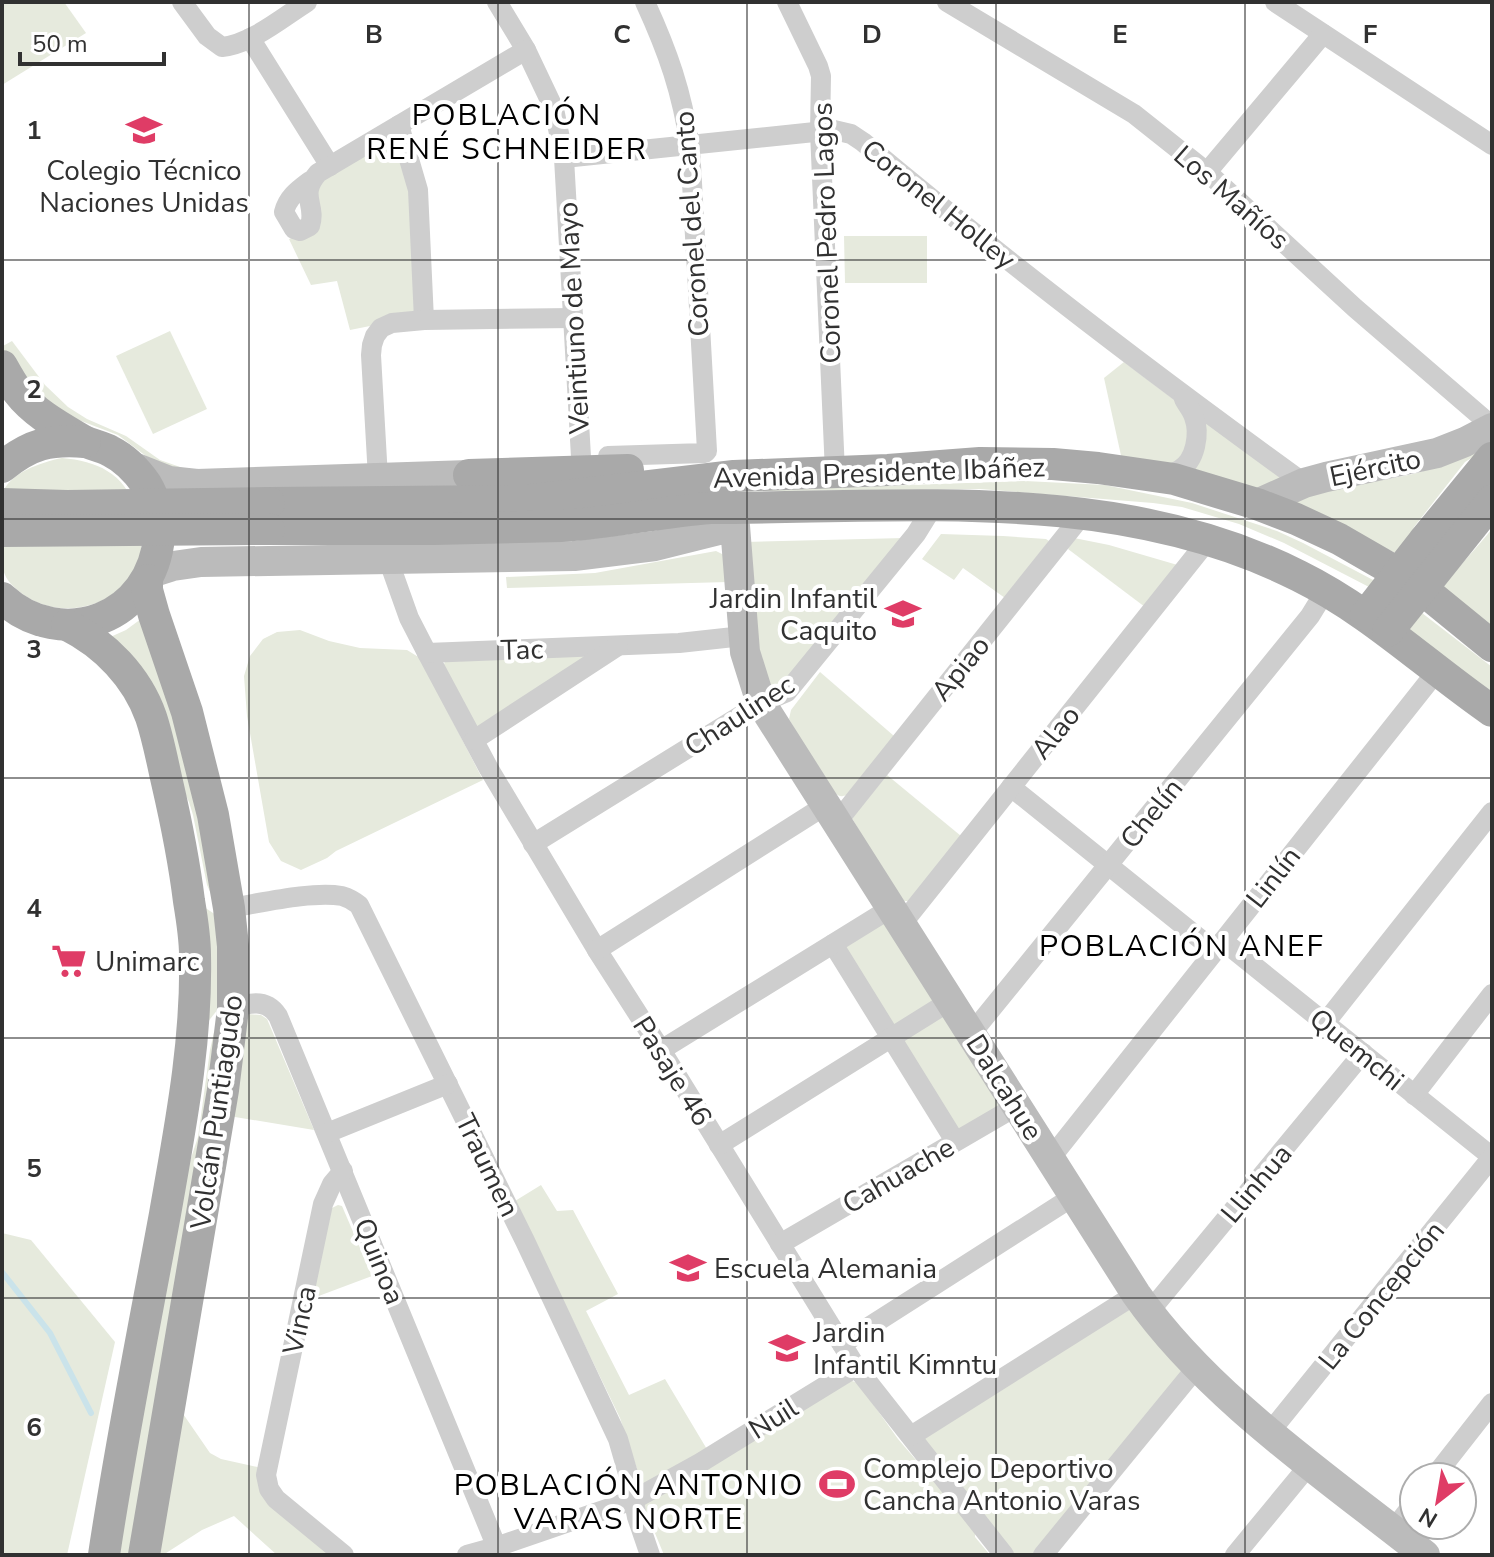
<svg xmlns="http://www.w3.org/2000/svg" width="1494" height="1557" viewBox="0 0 1494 1557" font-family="'Nunito Sans',sans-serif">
	<rect width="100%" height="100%" fill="#fff"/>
	<g fill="#e6eadd">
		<path d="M2,2H64L86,33L2,85Z"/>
		<path d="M395,137L412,192L414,311L370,326L350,330L337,281L311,285L289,239L299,235L319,180Z"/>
		<path d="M844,236H927V283H845Z"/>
		<path d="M170,331L207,409L153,434L116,356Z"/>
		<path d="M12,341L45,385L68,407L87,419L126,436L160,460L183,468L189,473L154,462L118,435L76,419L51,405L11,364L3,350V346Z"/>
		<path d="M1124,362L1185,408L1190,440L1178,465L1122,460L1104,378Z"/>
		<path d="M1206,421L1282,479L1258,491L1193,472L1204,423Z"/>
		<path d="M1483,445L1481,452L1465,462L1414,527L1410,539L1400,555L1297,508L1296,499C1334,485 1374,483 1413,474C1438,468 1460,456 1483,445Z"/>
		<path d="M62,458C97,461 124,473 136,509C138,517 142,525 142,533C145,604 57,633 11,584C0,572 2,559 2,544C2,532 0,505 2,495C8,473 42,462 62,458Z"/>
		<path d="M1025,481L1105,485L1192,503L1277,531L1303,543L1375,581L1369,587L1284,543L1239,524L1182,507L1153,503L980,489L702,492Z"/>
		<path d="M1492,529V629L1441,589C1457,568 1475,550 1492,529Z"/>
		<path d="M941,534L1003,536L1046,539L1049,541L1005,598L963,568L954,580L922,559Z"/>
		<path d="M904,538L788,681L775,688L770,687L760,677L745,542Z"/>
		<path d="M1074,538L1109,545L1181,566L1145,607L1068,549Z"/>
		<path d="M716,551L724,555L728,582L507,588L506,577L595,573Z"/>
		<path d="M1405,613H1422L1492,667V698L1409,636Z"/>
		<path d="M141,619L188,756L211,894L207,885L193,815L189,802L108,638L126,630Z"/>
		<path d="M300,630L329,641L360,648L407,650L420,658L483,780L336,851L327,858L301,870L281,861L269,842L247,716L244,676L250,656L263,639L277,632Z"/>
		<path d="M596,654L477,727L443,668L445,661Z"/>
		<path d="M820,672L894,736L848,795C841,796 841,798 835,793C823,784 798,734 789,719L791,710Z"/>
		<path d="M887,775L961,836L909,901H904L894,892L852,818Z"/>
		<path d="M204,907L216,915L222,1004L207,1023Z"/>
		<path d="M890,914L1010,1104L956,1137L837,946Z"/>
		<path d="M247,1014L261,1015L267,1019L314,1130L229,1116Z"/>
		<path d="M214,1032H217L133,1555H118L185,1176L198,1137L210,1050Z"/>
		<path d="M541,1185L557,1211L573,1210L618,1294L586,1311L629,1395L665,1379L714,1461L849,1380L858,1383L898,1439L975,1529V1537L990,1555H664L643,1504L637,1469L620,1418L515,1201Z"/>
		<path d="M338,1205L342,1206L372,1276L308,1300L330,1209Z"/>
		<path d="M2,1233L31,1240L115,1342L67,1555H2Z"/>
		<path d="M1134,1302L1188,1368L1035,1555H1015L920,1436Z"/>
		<path d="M179,1408L210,1453L221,1459L262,1468L334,1555H277L234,1516L202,1530L163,1555H153Z"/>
	</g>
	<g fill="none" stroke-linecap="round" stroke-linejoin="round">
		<path stroke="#cae3ea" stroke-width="6" d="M2,1272L50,1333L91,1413"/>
		<g stroke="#cecece" stroke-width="20">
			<path d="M182,2L207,36L222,47C251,44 282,18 307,2"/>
			<path d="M497,2L526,50L554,109L564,158L581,457"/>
			<path d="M787,2L818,66L821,76L820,132L835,472"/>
			<path d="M947,2L1134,114L1207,172L1355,308L1492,426"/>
			<path d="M1275,2L1492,145"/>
			<path d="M250,38L330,166"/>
			<path d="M399,125L418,190L424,320"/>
			<path d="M564,158L834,130L851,134L863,142C1005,261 1153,374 1304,483"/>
			<path d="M1207,172L1323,34"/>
			<path d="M310,181C298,190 288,197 284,212L294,229L300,231L310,226C317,204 298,196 318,173L526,50"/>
			<path d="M608,456L705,453L707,451L690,147C682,92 668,52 645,2"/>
			<path d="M1160,475C1166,474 1173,474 1179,470C1196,461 1200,433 1194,417C1192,410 1187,405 1184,399"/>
			<path d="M378,478L371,355L372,345L375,336L381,328L392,323L424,320L573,318"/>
			<path d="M388,559L409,618L427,653L489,769L597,950L661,1050L856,1367L1004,1555"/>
			<path d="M427,653L679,643L743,636"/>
			<path d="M474,740L618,646"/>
			<path d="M1011,787L1215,951"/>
			<path d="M837,822L1083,514"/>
			<path d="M533,844L761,703L787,692L916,534L934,505"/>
			<path d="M229,908C262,903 311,891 342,896C349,898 354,901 359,905L525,1241L618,1439L629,1477L637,1517L650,1555"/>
			<path d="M902,924L1208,540"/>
			<path d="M1223,941L1492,1157"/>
			<path d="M833,944L955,1141"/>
			<path d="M597,950L826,805"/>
			<path d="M233,1009C249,1002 267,999 278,1016L500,1555"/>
			<path d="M1325,1023L1492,812"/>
			<path d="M971,1034L1310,616L1326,590"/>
			<path d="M661,1050L891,908"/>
			<path d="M1414,1095L1492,994"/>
			<path d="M327,1133L448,1084"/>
			<path d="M719,1145L950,1001"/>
			<path d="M1050,1159L1437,671"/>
			<path d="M343,1171L332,1184L323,1204L266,1475L269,1489L276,1499L344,1555"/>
			<path d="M780,1244L1017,1106"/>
			<path d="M1149,1312L1363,1053"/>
			<path d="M842,1344L1074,1196"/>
			<path d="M1270,1432L1492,1157"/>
			<path d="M911,1436L1136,1294"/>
			<path d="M1434,1477L1492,1403"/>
			<path d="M1393,1530L1414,1503"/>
			<path d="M467,1555L496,1547L633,1500L700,1463L856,1367"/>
			<path d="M1043,1555L1197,1367"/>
			<path d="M1235,1555L1310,1464"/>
		</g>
		<g stroke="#bbb" stroke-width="30">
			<path d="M131,466L169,481L197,484L469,475"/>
			<path d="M1257,504L1304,483L1326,477L1437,453L1465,442L1492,428"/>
			<path d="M151,573L173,566L201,562L574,556L655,546L735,526L745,652L761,703L1136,1294C1208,1397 1327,1477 1425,1555"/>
		</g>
		<g stroke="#a9a9a9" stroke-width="32">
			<path d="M2,366C7,375 12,384 18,392C34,413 60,427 82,440C91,445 101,446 110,451C124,458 137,471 146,484C155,499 160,519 159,536C153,618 62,653 2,598"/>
			<path d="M2,467C30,444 50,439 85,442"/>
			<path d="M469,475L628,470"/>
			<path d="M269,503L524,501L734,476L888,470L980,463L1053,464L1098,468L1174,479L1257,504L1296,519L1339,539L1398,573L1422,589L1492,646"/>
			<path d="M269,529H433L561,526C611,523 660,512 710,508C907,508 1117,484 1299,576C1370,611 1427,666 1492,711"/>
			<path d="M1366,615L1423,542L1492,458"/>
			<path d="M67,625C105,644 137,677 151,717C158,738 162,760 167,782C176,821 184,861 189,901C192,919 195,937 195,955C197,1043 180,1128 165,1214C144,1328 121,1441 104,1555"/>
			<path d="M1388,631L1492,501"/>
			<path d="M144,1555L223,1090L233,1009V946L229,908L213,815L187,712L154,615L147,590V580"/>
		</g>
		<g stroke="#a9a9a9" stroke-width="32">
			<path d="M2,504L67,506L269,503"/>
			<path d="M2,531L269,529"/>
		</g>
	</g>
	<path fill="none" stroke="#313131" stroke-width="2" stroke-opacity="0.55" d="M249,2V1555M498,2V1555M747,2V1555M996,2V1555M1245,2V1555M2,260H1492M2,519H1492M2,778H1492M2,1038H1492M2,1298H1492"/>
	<defs>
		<g id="school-bare" transform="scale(2.76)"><path d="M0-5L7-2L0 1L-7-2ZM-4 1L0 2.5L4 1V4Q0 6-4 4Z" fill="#df3c66" stroke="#fff" stroke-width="2.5" paint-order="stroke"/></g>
		<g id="supermarket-bare" transform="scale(2.76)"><path d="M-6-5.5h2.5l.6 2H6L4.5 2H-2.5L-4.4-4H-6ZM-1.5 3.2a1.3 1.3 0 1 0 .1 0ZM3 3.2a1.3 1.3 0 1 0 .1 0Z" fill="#df3c66" stroke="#fff" stroke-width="2.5" paint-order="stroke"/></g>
		<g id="stadium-bare" transform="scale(2.76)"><path d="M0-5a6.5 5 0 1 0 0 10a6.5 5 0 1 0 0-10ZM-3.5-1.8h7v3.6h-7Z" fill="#df3c66" stroke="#fff" stroke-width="2.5" paint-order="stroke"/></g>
	</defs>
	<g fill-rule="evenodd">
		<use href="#school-bare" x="144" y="130"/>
		<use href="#school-bare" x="903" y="614"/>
		<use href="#supermarket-bare" x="69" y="961"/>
		<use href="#school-bare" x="688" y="1268"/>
		<use href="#school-bare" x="787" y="1348"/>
		<use href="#stadium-bare" x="837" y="1484"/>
	</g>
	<g text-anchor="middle" stroke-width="8" stroke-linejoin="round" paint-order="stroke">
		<g font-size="28" fill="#313131" stroke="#fff" text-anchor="start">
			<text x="144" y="180" text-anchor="middle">Colegio Técnico<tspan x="144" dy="32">Naciones Unidas</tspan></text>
			<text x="877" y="608" text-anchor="end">Jardin Infantil<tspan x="877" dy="32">Caquito</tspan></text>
			<text x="95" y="971">Unimarc</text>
			<text x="714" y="1278">Escuela Alemania</text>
			<text x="813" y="1342">Jardin<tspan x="813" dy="32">Infantil Kimntu</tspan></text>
			<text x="863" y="1478">Complejo Deportivo<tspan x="863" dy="32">Cancha Antonio Varas</tspan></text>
		</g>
		<g font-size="28" fill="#313131" stroke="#fff">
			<text transform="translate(1232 197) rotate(41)" y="10">Los Mañíos</text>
			<text transform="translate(939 204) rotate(39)" y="10">Coronel Holley</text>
			<text transform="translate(691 224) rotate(-94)" y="10">Coronel del Canto</text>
			<text transform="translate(826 233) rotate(-92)" y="10">Coronel Pedro Lagos</text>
			<text transform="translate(573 318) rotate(-93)" y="10">Veintiuno de Mayo</text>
			<text transform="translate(1375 467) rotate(-12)" y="10">Ejército</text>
			<text transform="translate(879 472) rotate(-2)" y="10">Avenida Presidente Ibáñez</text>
			<text transform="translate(522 649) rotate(-2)" y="10">Tac</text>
			<text transform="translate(960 668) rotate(-51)" y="10">Apiao</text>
			<text transform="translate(739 715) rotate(-33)" y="10">Chaulinec</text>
			<text transform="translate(1055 732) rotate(-51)" y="10">Alao</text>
			<text transform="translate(1151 813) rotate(-51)" y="10">Chelín</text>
			<text transform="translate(1273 877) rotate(-52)" y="10">Linlín</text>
			<text transform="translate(1357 1049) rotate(39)" y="10">Quemchi</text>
			<text transform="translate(673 1071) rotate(58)" y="10">Pasaje 46</text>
			<text transform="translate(1005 1087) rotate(58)" y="10">Dalcahue</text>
			<text transform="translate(216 1112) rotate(-82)" y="10">Volcán Puntiagudo</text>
			<text transform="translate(488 1165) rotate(64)" y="10">Traumen</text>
			<text transform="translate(898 1175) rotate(-30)" y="10">Cahuache</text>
			<text transform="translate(1256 1183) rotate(-50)" y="10">Llinhua</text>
			<text transform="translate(380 1261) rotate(68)" y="10">Quinoa</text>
			<text transform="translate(1381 1295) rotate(-51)" y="10">La Concepción</text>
			<text transform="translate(299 1320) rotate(-78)" y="10">Vinca</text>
			<text transform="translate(773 1418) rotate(-32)" y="10">Nuil</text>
		</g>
		<g font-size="30" letter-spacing="2" fill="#000" stroke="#fff">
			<text x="507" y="125">POBLACIÓN<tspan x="507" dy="34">RENÉ SCHNEIDER</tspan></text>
			<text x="1182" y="956">POBLACIÓN ANEF</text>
			<text x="629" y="1495">POBLACIÓN ANTONIO<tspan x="629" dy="34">VARAS NORTE</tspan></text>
		</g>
	</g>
	<g font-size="26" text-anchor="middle" font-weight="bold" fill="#313131" stroke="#fff" stroke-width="8" stroke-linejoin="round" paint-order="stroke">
		<text x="374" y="43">B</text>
		<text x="622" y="43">C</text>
		<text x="872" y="43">D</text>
		<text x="1120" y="43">E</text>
		<text x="1370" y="43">F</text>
		<text x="34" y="139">1</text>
		<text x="34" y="398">2</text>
		<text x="34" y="658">3</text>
		<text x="34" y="917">4</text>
		<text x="34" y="1177">5</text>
		<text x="34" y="1436">6</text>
	</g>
	<rect width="1494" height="1557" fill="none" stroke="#313131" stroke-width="8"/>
	<g transform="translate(1438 1501) rotate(211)"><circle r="38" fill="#ffffff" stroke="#adadad" stroke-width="2"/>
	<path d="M0-6L14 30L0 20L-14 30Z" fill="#df3c66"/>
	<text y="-12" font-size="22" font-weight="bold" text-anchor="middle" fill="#313131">N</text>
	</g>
	<path d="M20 52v12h144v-12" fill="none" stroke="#313131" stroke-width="4"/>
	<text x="32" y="52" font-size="24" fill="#313131" stroke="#ffffff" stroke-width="6" paint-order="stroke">50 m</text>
</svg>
